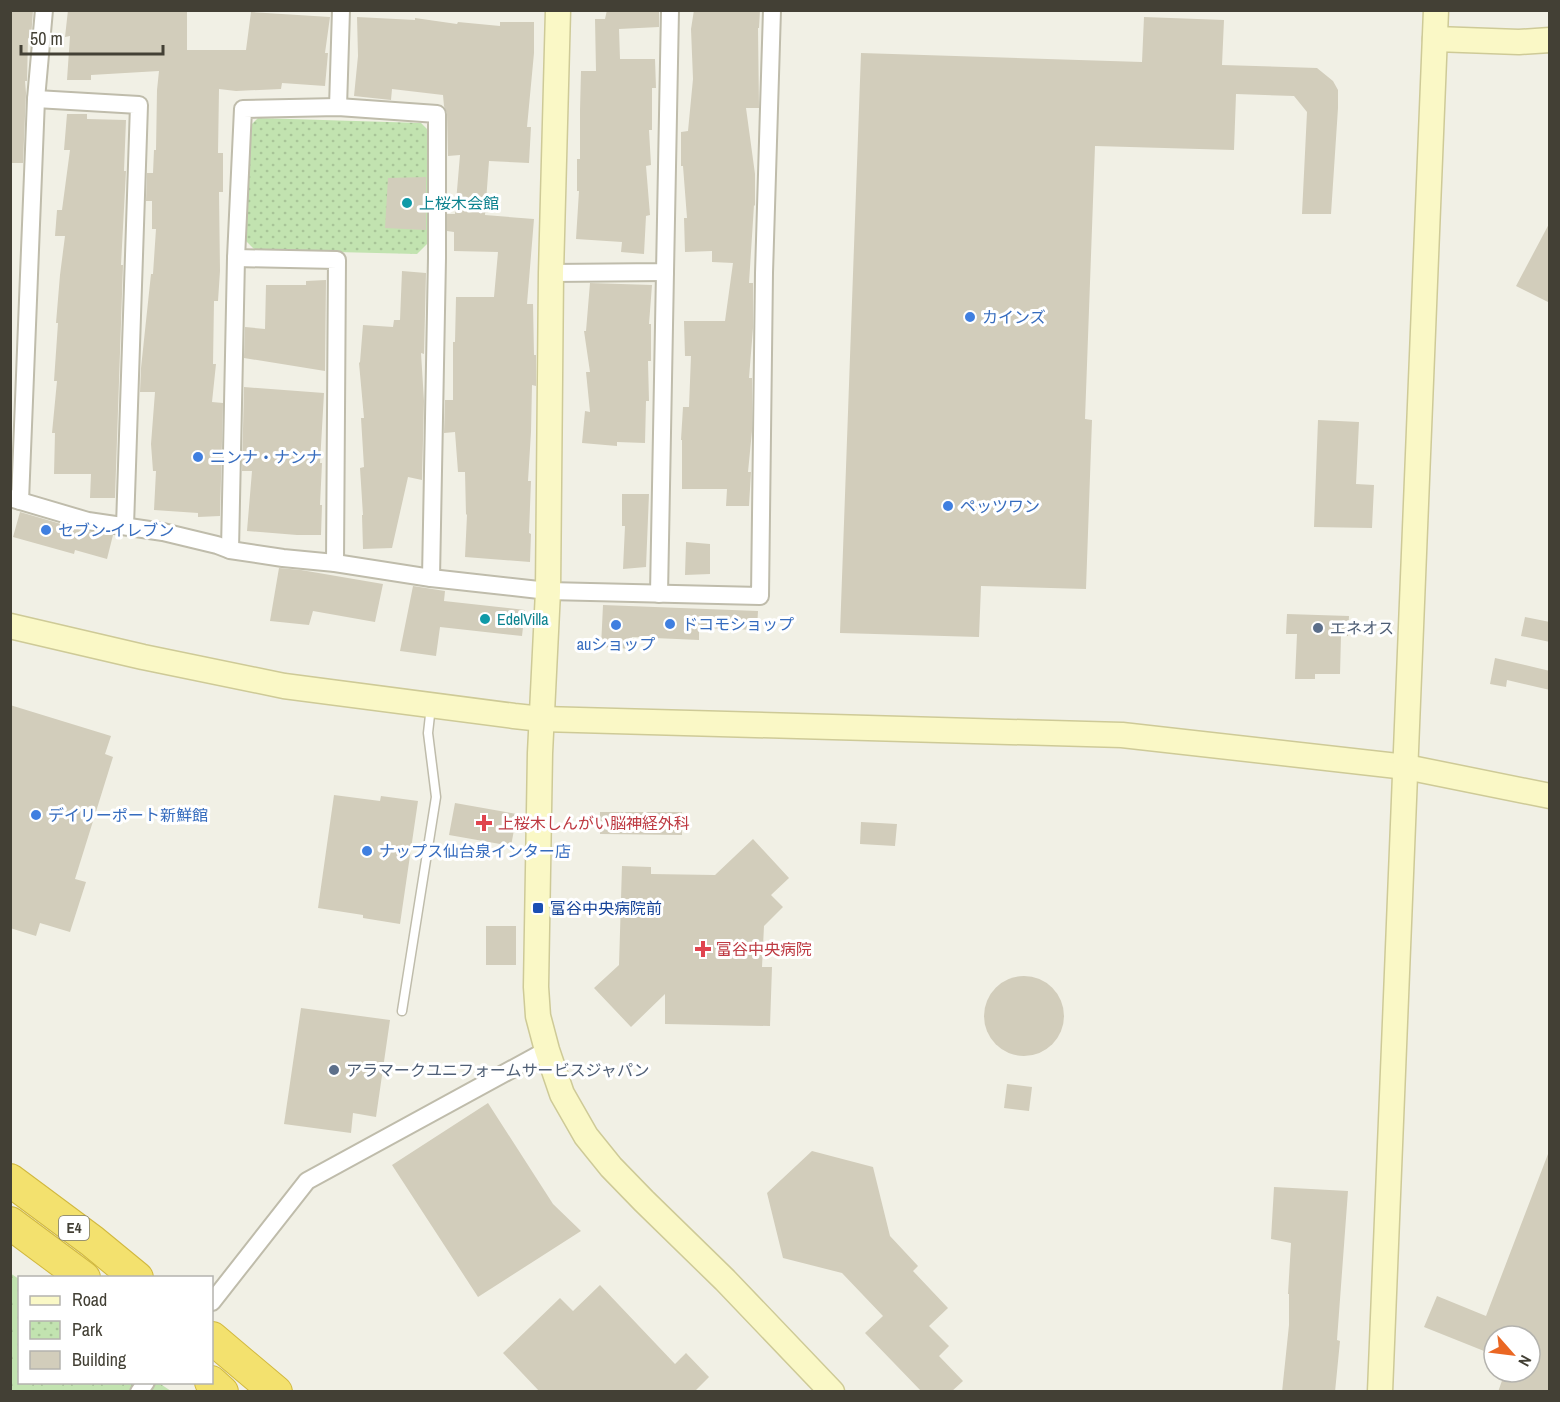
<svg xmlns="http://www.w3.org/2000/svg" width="1560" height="1402" viewBox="0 0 1560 1402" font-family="'Archivo Narrow','Noto Sans JP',sans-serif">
	<defs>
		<pattern id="forest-crowns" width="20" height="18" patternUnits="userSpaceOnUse" patternTransform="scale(1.5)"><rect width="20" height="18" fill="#c2e3b0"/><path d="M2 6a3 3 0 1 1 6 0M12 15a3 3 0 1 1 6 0" fill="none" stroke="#a8c498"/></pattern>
		<pattern id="park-dots" width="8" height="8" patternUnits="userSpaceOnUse" patternTransform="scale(1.5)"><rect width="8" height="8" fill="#c2e3b0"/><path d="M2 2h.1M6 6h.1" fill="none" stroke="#a8c498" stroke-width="1.8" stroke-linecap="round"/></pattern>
	</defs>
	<rect width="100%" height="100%" fill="#f1f0e5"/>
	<path fill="url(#forest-crowns)" d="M10,1273L19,1279L20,1382L159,1383L171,1391H11Z"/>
	<path fill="url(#park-dots)" d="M258,118L421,123L432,134L430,241L417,254L255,250L245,240L248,128Z"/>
	<g fill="#d2cdbb">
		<path d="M12,10H33L31,39L28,38L27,81H25L26,93L23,163H10Z"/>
		<path d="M68,10L187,11V50H246L251,12L330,17L325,53H328L325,86L282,83L281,89L236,91L219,89L218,153H223V192H219L220,271L218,301H214L213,364H216L212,402L223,403L220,516L198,517V513L154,510L156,471H153L151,444L155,392H140L141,368L151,274H153L156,229H152V201H146L147,173H153L154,150H156L157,90L159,71L91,75V80H67L70,36L65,37Z"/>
		<path d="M607,10H659V27L619,29L620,59H655L656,88H652V130H649L651,165L646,166L650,215L646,216L644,254L621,252L622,242L576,239L579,191H577V159H580V110L581,71H596L595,19H605Z"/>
		<path d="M694,10H760L759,28H758L759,108H746L755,174V206L754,205L749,283H753V328L749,378H752V431L748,472H751L749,506H726L727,489H682V440H681L683,407H689L691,356H685L684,321H725L733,263L712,262V251L685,252L684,218H687L683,166H681V132L688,131L693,79L691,29Z"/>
		<path d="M357,17L415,20V18L457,24L458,22L500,26V22H534V53L527,127H531L529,163L489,161L485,215L534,219L527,304H533L534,355H536V386L532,385L531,432L528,481H531L529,533L531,534L530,562L465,557L467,515L466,514L465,472H458L455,432L444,433L445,400H453V342H455L456,297H494L498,252L454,251V232L447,231V214H455L460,155L448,156L447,114L444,106L443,95L392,89L391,100L354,96L358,56Z"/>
		<path d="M1144,17L1224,20L1222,65L1317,68L1333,81L1338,90V108L1331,214H1302L1307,112L1294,96L1236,94L1234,150L1095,146L1085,419L1092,420L1086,589L981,586L979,637L840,633L861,53L1142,62Z"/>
		<path d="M67,114H87V119L126,120L124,171H126L121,265H123L115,498H90L91,474H54L55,433H52L57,381H54L58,323H56L60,275L65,236H55L57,210H62L70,150H64Z"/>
		<path d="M426,177V230L385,228L388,178Z"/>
		<path d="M1550,222V303L1516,286Z"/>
		<path d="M402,271L426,273L424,354L421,353L424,401L422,480L408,477L392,548L363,549L362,515H363L360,468L364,467L361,418H364L359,363L360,362L363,325L393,327L394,320H400Z"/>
		<path d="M326,280L325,371L244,358L245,327L265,329L266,285H306V281Z"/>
		<path d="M590,283L652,285L649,324H651V361H648L649,401H646L645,443L617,442V446L582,443L585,411L590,412L586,372H590L584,331H586Z"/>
		<path d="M244,387L324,393L320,463H322L320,505H322L321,535H297L247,531L252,471H242Z"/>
		<path d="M1318,420L1359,422L1356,484L1374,485L1372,528L1314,527Z"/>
		<path d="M622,494H649L646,567L623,569L625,526H622Z"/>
		<path d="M20,512L85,531L113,535L107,559L75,550L74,554L13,537Z"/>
		<path d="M686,542L710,544V574L685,575Z"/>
		<path d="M279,568L301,570L383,584L375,622L313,611L309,625L270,621Z"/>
		<path d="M413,586L445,591L444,601L525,610L522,636L440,627L436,656L400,651Z"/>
		<path d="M603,605L758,611L757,630L699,628V640L632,637L631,649L601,647Z"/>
		<path d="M1287,614L1349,616L1348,636H1341L1340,674H1315V679H1295L1297,634H1286Z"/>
		<path d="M1525,617L1550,622V642L1521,636Z"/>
		<path d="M1495,658L1550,671V690L1507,680L1506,687L1490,684Z"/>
		<path d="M10,705L111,736L105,754L113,757L75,879L86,882L70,932L40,923L36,936L10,928Z"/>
		<path d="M334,795L380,801L381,796L418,801L400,924L363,918V915L318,908Z"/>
		<path d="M455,803L517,814L511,846L449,835Z"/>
		<path d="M600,812H682V835L600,834Z"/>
		<path d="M861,822L897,824L895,846L860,844Z"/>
		<path d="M753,839L789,878L771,895L783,907L764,926L762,967H772L770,1026L665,1024V994L631,1027L594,988L619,965L622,866L651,867V874L715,875Z"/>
		<rect x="486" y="926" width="30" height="39"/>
		<circle cx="1024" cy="1016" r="40"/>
		<path d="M301,1008L390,1020L376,1117L353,1113L351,1133L284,1124Z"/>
		<path d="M1007,1084L1032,1087L1029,1111L1004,1108Z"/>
		<path d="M488,1103L553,1204L581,1231L478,1297L392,1165Z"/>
		<path d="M812,1151L873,1167L890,1236L918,1266L913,1271L948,1308L929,1326L949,1346L939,1356L963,1381L951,1392H922L865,1333L883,1316L842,1273L783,1258L767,1193Z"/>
		<path d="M1548,1154H1550V1392H1498L1505,1372H1530V1336H1494V1355L1424,1327L1437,1296L1486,1316Z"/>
		<path d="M1274,1187L1348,1191L1337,1340L1340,1341L1335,1392H1282L1289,1325V1294H1288L1291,1243L1271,1239Z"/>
		<path d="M600,1285L675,1364L686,1353L709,1377L694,1392H540L503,1353L560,1298L573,1311Z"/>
	</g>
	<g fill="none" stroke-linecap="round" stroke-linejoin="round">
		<g stroke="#bfbcab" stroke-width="11">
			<path id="lane" d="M402,1011L436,797L428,733L431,706"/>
		</g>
		<g stroke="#bfbcab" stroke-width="20">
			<g id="street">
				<path d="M36,99L139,105L125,526"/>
				<path d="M338,107L341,10"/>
				<path d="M236,258L337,260L335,563"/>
				<path d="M551,273L665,272L670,10"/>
				<path d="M10,498L88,521L163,532L217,545L230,550L283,558L335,563L431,578L548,591L760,596L764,273L772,10"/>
				<path d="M20,501L36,99L44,10"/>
				<path d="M230,550L236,258L243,109L338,107L437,114V258L431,578"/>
				<path d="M659,594L665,272"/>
				<path d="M212,1302L307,1181L547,1050"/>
				<path d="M139,1392L146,1382"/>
			</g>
		</g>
		<g stroke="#ceca97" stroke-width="27">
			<g id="secondary">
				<path d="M558,10L551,273L548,591L540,753L536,987L538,1016L547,1050L562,1094L586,1136L611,1167L644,1201L725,1280L832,1392"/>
				<path d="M1435,39L1519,42L1550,40"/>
				<path d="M10,626L143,657L284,686L514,716L542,719L1122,735L1406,767L1550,796"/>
				<path d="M1380,1392L1436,10"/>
			</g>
		</g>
		<g stroke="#d1b83f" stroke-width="34">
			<g id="highway">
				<path d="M10,1180L92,1241L137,1278"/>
				<path d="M10,1223L84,1278"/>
				<path d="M212,1338L276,1392"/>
				<path d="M211,1382L222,1392"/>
			</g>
		</g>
		<use href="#lane" stroke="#fff" stroke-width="8"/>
		<use href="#street" stroke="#fff" stroke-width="16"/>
		<use href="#secondary" stroke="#faf8c6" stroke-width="24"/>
		<use href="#highway" stroke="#f3e16e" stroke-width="32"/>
	</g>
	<g fill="#0f9aa8" stroke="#fff" stroke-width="2">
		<circle cx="407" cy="203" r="6"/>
		<circle cx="485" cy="619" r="6"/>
	</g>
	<g fill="#3f7fe0" stroke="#fff" stroke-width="2">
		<circle cx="970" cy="317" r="6"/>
		<circle cx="198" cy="457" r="6"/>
		<circle cx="948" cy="506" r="6"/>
		<circle cx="46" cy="530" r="6"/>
		<circle cx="670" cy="624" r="6"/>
		<circle cx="616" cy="625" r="6"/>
		<circle cx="36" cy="815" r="6"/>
		<circle cx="367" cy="851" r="6"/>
	</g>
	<g fill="#5c6f8a" stroke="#fff" stroke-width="2">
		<circle cx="1318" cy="628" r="6"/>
		<circle cx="334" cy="1070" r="6"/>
	</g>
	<g fill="#e0444e" stroke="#fff" stroke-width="2">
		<path d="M481 814h6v6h6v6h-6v6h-6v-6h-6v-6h6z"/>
		<path d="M700 940h6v6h6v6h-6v6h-6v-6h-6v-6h6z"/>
	</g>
	<rect fill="#1a4fb4" stroke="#fff" stroke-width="2" x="532" y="902" width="12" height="12" rx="3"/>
	<g text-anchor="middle" stroke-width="6" stroke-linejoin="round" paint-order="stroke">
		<rect fill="#fff" stroke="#7b7972" stroke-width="1.5" x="59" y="1216" width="30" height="24" rx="4.5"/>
		<g font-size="15" font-weight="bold" fill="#434035">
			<text x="74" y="1233">E4</text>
		</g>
		<g font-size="16" fill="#0d838f" stroke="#fff" text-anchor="start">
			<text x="419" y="209">上桜木会館</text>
			<text x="497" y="625">EdelVilla</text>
		</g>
		<g font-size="16" fill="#366cbe" stroke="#fff" text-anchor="start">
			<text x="982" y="323">カインズ</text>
			<text x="210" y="463">ニンナ・ナンナ</text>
			<text x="960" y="512">ペッツワン</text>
			<text x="58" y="536">セブン-イレブン</text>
			<text x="682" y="630">ドコモショップ</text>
			<text x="616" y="650" text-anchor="middle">auショップ</text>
			<text x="48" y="821">デイリーポート新鮮館</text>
			<text x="379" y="857">ナップス仙台泉インター店</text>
		</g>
		<g font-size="16" fill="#4e5e75" stroke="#fff" text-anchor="start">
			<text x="1330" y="634">エネオス</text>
			<text x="346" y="1076">アラマークユニフォームサービスジャパン</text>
		</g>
		<g font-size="16" fill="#be3a42" stroke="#fff" text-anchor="start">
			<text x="498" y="829">上桜木しんがい脳神経外科</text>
			<text x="716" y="955">富谷中央病院</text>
		</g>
		<g font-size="16" fill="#164399" stroke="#fff" text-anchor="start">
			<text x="550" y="914">富谷中央病院前</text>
		</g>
	</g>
	<rect width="1560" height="1402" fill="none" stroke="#434035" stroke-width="24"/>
	<rect x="18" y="1276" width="195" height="108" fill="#ffffff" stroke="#b4b3ae" stroke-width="1.5"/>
	<rect x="30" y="1296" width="30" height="9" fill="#faf8c6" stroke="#b4b3ae" stroke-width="1.5"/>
	<text x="72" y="1306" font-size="18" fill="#434035">Road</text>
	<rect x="30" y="1321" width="30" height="18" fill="url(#park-dots)" stroke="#b4b3ae" stroke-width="1.5"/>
	<text x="72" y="1336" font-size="18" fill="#434035">Park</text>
	<rect x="30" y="1351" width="30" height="18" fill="#d2cdbb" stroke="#b4b3ae" stroke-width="1.5"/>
	<text x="72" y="1366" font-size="18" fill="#434035">Building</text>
	<g transform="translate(1512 1354) rotate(118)"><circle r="28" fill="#ffffff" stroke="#b4b3ae" stroke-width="1.5"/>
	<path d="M0-4.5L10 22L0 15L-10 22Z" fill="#ea6723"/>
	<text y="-9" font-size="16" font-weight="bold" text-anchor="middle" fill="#434035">N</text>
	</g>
	<path d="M21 45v9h142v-9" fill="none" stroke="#434035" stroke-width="3"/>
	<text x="30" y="45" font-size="18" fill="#434035" stroke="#ffffff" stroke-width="4.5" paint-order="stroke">50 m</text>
</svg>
